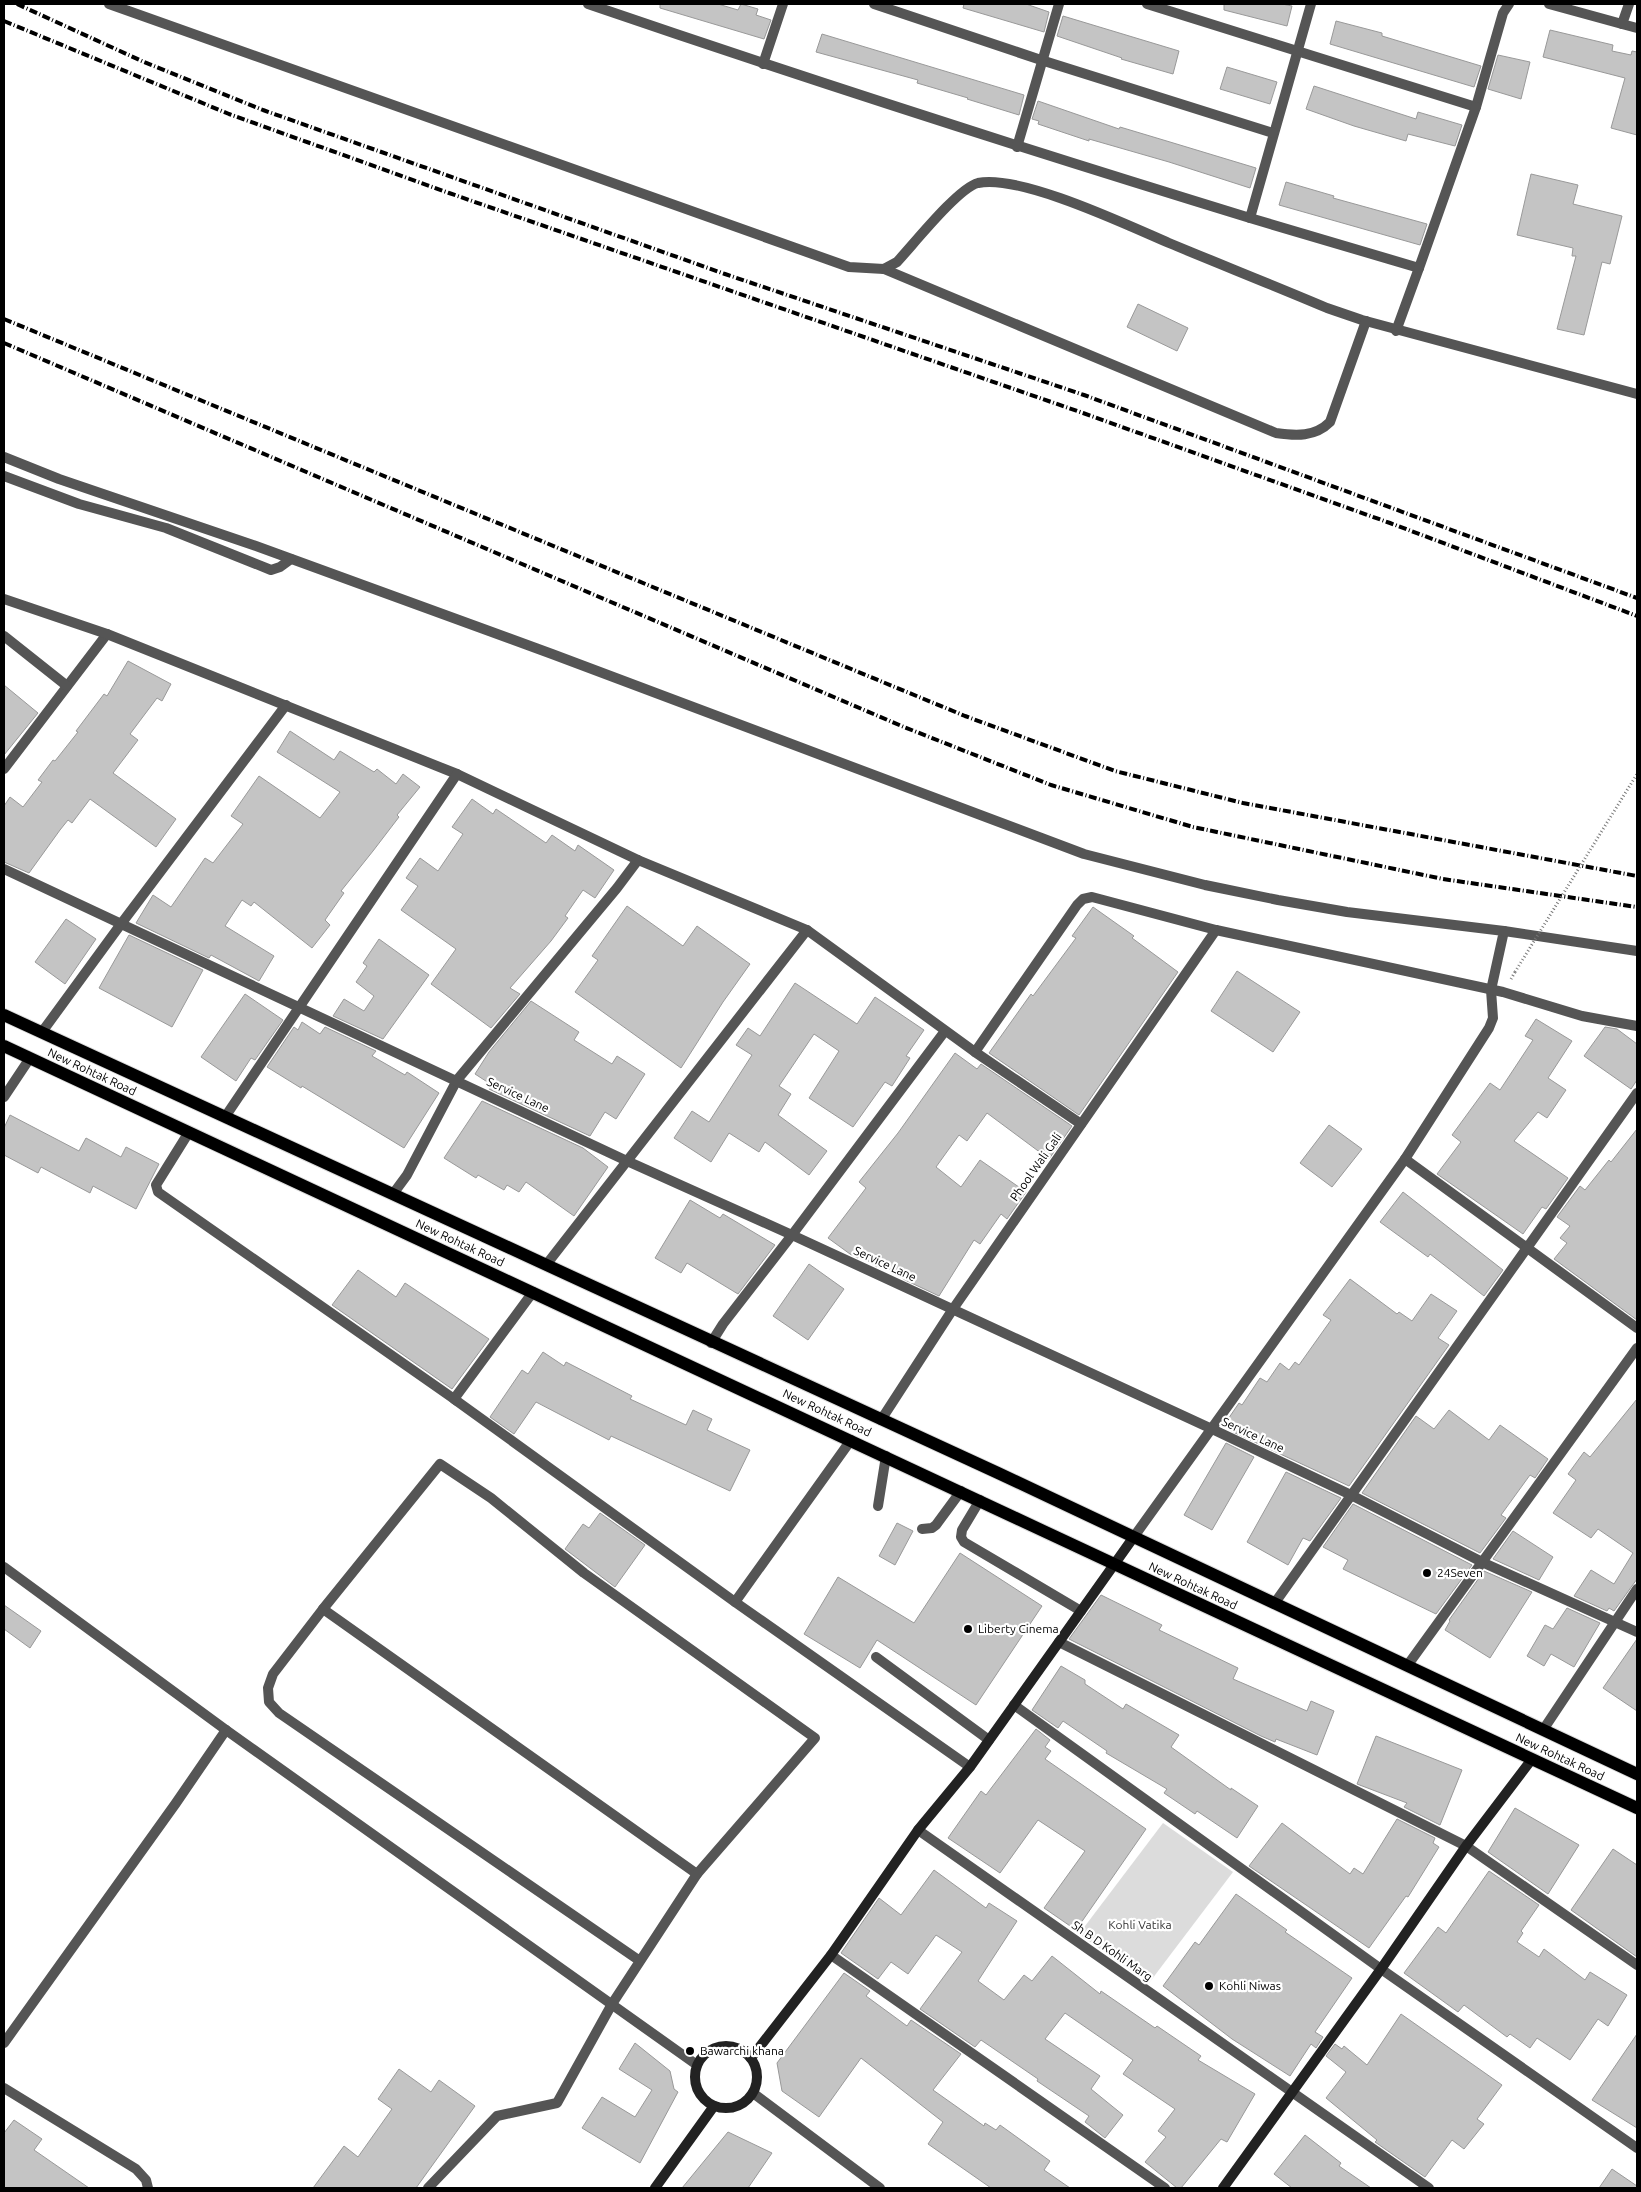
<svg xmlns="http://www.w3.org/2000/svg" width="1641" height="2192" viewBox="0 0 1641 2192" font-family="Ubuntu,sans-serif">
	<rect width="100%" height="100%" fill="#fff"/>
	<path fill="#dcdcdc" d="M1163,1823L1233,1872L1149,1983L1079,1934Z"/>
	<g fill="#c4c4c4" stroke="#999">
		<path d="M660,4H718L738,10L741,4L758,9L756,15L771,20L764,39L660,8Z"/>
		<path d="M964,4H1026L1049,12L1044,32L963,8Z"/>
		<path d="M1224,4H1282L1292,6L1287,26L1224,10Z"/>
		<path d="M1063,16L1179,51L1173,74L1121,59L1122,58L1057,36Z"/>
		<path d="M1336,21L1382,33V36L1481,66L1474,87L1330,44Z"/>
		<path d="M1550,30L1613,45L1612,51L1631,55L1632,51L1637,52V135L1611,128L1625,78L1543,57Z"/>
		<path d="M822,34L1024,95L1019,115L967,99L968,98L917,83L918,80L816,52Z"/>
		<path d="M1498,55L1530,62L1521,99L1488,89Z"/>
		<path d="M1227,67L1277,82L1270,104L1220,89Z"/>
		<path d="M1314,86L1416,119L1418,112L1462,125L1455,146L1408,134L1406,141L1354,126L1306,109Z"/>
		<path d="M1038,101L1119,129L1120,127L1170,142L1256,168L1250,188L1169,162L1089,139V141L1038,124L1039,121L1032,119Z"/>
		<path d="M1531,174L1578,185L1573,204L1622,216L1610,264L1602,262L1584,335L1557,329L1576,256H1572L1573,248L1517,235Z"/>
		<path d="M1286,182L1334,196L1333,198L1427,224L1420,245L1279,205Z"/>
		<path d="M1138,304L1188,328L1177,351L1127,327Z"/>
		<path d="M128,661L171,684L162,701L157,698L130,734L138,740L113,773L176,819L156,847L90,799L72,823L68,820L60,830L29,873L4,862V806L10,797L23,807L42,782L38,780L53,760L55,761L78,732L76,731L104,694L107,696Z"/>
		<path d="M4,685L38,713L4,755Z"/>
		<path d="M290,731L334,760L340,751L374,772L377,769L396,784L403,774L420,787L397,815L399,817L373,851L341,891L344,893L325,920L330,925L312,948L254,902L251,906L242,900L225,926L274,956L259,981L211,955L209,958L136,923L153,895L171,907L205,858L213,863L243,824L231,816L259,776L320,818L340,792L277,752Z"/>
		<path d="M472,799L493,814L496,809L546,843L552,835L575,851L578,845L614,870L595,898L583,890L565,916L568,918L551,941L510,988L520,994L491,1028L431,984L456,949L401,910L418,886L406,878L420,858L438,871L463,834L452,827Z"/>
		<path d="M627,906L683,946L697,926L750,964L723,1002L681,1068L575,992L598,960L592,956Z"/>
		<path d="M1093,907L1134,936L1132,938L1178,972L1079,1115L989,1053L1031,994L1033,996L1076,938L1072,936Z"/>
		<path d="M66,919L96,939L65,984L35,962Z"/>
		<path d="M129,935L203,970L172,1027L99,988Z"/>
		<path d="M379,939L429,975L383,1039L333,1016L344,999L364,1011L374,996L356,982L367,966L363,963Z"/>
		<path d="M1237,971L1300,1012L1273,1052L1211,1011Z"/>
		<path d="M795,983L857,1024L875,997L924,1030L906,1056L910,1058L892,1086L885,1082L853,1127L809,1098L839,1051L814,1034L779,1086L791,1094L778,1115L827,1151L809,1175L765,1142L759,1152L729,1133L711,1162L674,1138L692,1111L709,1122L752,1055L736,1045L748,1028L760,1036Z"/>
		<path d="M245,994L283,1020L255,1060L251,1058L236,1081L201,1057Z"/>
		<path d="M531,1001L579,1032L574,1040L612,1064L617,1056L645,1074L616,1119L605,1112L590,1136L489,1089L492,1085L475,1074L489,1052Z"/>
		<path d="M1536,1019L1572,1041L1548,1078L1566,1090L1547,1118L1538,1112L1514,1141L1568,1178L1546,1209L1542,1207L1523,1234L1437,1174L1461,1142L1452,1135L1490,1083L1500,1090L1533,1040L1525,1036Z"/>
		<path d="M302,1022L320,1034L325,1027L376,1051L372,1056L405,1075L407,1072L439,1093L404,1148L302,1086L301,1088L267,1067L294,1027L298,1030Z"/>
		<path d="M1605,1027L1617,1029L1637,1044V1080L1631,1089L1584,1056Z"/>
		<path d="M955,1053L977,1069L981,1064L1072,1126L1049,1159L987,1113L967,1141L959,1135L936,1167L961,1187L980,1160L1026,1192L1007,1219L1001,1214L980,1244L974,1240L939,1296L905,1280L881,1263L877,1267L860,1255L858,1258L850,1254L828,1238L866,1188L859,1182L898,1133Z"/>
		<path d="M482,1101L583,1148L608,1167L574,1216L526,1182L519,1192L507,1185L504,1190L478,1175L476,1178L444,1158Z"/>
		<path d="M10,1115L79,1151L86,1138L121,1157L126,1147L159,1164L136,1209L93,1186L90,1193L41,1167L38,1173L4,1155V1128Z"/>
		<path d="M1329,1125L1362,1149L1332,1187L1300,1163Z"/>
		<path d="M1637,1129V1320L1554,1259L1567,1243L1560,1238L1570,1226L1557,1217L1580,1186L1585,1190L1609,1160L1611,1162Z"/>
		<path d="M1403,1192L1503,1270L1484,1296L1430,1254L1428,1257L1380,1222Z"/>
		<path d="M690,1200L720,1218L723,1214L775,1245L738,1294L687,1263L681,1273L655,1258Z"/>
		<path d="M809,1264L844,1289L808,1340L773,1316Z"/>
		<path d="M358,1270L396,1297L405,1283L489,1339L452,1389L332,1305Z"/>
		<path d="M1350,1279L1397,1314L1399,1312L1412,1321L1431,1294L1457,1311L1438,1338L1449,1345L1349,1486L1233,1432L1224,1425L1239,1403L1242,1405L1260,1378L1267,1382L1280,1363L1289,1370L1295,1362L1299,1365L1331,1320L1323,1315Z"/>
		<path d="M543,1352L564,1366L566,1362L632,1396L630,1399L686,1425L693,1410L712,1419L707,1430L750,1450L730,1491L611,1436L609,1440L536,1402L514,1434L490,1417L522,1370L528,1374Z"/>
		<path d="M1637,1399V1579L1614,1611L1609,1608L1607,1611L1574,1596L1591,1570L1614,1584L1633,1553L1598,1529L1591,1538L1553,1513L1576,1480L1568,1474L1584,1452L1590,1457Z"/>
		<path d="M1449,1410L1489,1440L1500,1425L1548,1459L1535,1478L1530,1475L1501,1515L1506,1518L1480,1553L1362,1493L1416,1416L1434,1429Z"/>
		<path d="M1226,1443L1254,1457L1212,1530L1184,1515Z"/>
		<path d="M1286,1472L1341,1498L1310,1541L1303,1538L1288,1565L1247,1542Z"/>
		<path d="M1353,1504L1472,1565L1436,1614L1343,1569L1348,1560L1323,1547Z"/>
		<path d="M600,1513L645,1545L615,1587L565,1549L583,1524L589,1528Z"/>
		<path d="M897,1523L913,1531L895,1565L879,1556Z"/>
		<path d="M1513,1531L1553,1557L1539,1580L1493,1559Z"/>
		<path d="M960,1553L1042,1606L976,1705L877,1640L860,1668L804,1634L838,1577L914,1623Z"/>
		<path d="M1484,1571L1532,1592L1490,1658L1445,1630L1450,1621L1449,1620Z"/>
		<path d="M1101,1595L1162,1625L1159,1630L1238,1668L1233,1679L1307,1711L1311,1701L1334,1711L1317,1755L1276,1739L1275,1742L1261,1736L1069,1639Z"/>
		<path d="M4,1605L41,1631L30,1648L4,1629Z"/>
		<path d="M1567,1608L1600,1623L1574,1667L1551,1654L1544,1666L1527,1656L1545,1625L1553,1629Z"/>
		<path d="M1637,1639V1711L1603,1688Z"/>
		<path d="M1061,1666L1085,1680V1684L1123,1709L1126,1704L1179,1735L1171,1747L1231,1790V1788L1258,1806L1237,1838L1197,1811L1195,1814L1164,1793L1167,1789L1106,1753L1107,1751L1063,1721L1058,1728L1032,1710Z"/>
		<path d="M1036,1729L1050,1740L1045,1747L1051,1751L1045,1759L1146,1829L1076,1930L1044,1908L1085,1851L1038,1820L1000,1873L948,1838L981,1791L986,1795Z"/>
		<path d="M1376,1736L1462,1770L1440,1825L1404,1807L1407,1803L1357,1784Z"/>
		<path d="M1515,1808L1579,1845L1548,1894L1488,1852Z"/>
		<path d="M1397,1819L1435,1838L1433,1843L1439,1847L1408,1897L1406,1896L1369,1948L1249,1866L1282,1823L1350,1874L1354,1868L1363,1874Z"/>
		<path d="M1613,1849L1637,1865V1957L1571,1910Z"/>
		<path d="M934,1870L986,1908L989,1903L1017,1921L978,1981L1004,2000L1024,1975L1032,1981L1052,1956L1100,1994L1101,1991L1155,2028L1157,2026L1201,2056L1198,2060L1255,2094L1227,2142L1221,2139L1181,2188H1177L1145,2162L1166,2137L1158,2131L1175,2109L1123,2074L1133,2060L1065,2013L1045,2039L1100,2076L1091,2089L1123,2115L1105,2138L1085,2122L1089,2116L1037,2081L1038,2079L981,2040L975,2047L920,2009L962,1952L936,1935L908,1974L891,1962L878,1979L841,1953L879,1898L901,1915Z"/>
		<path d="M1489,1871L1539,1905L1521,1931L1523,1933L1517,1942L1539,1957L1544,1949L1585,1980L1590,1972L1627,1995L1608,2026L1598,2019L1570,2060L1537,2038L1530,2048L1510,2034L1507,2037L1464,2005L1458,2012L1404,1973L1438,1927L1446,1933Z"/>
		<path d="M1236,1894L1287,1930L1285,1932L1352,1978L1315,2032L1323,2037L1316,2048L1311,2044L1290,2076L1232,2039L1163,1986L1195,1942L1199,1945Z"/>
		<path d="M844,1973L870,1991L866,1996L907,2026L911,2020L961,2054L933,2090L984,2126L985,2123L996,2130L1000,2125L1050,2161L1044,2170L1070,2188H991L928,2144L943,2122L861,2058L819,2117L782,2091L777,2063Z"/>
		<path d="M1401,2014L1502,2085L1477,2119L1484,2124L1464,2149L1452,2140L1425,2177L1375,2142L1377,2140L1326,2098L1346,2072L1326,2056L1335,2044L1342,2049L1344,2046L1367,2065Z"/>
		<path d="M1637,2034V2128L1592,2100Z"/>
		<path d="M635,2043L670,2071L674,2089L678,2092L640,2163L582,2128L602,2097L635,2117L652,2090L619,2069Z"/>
		<path d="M399,2069L431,2092L439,2080L475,2106L416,2188H313L344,2146L358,2157L392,2109L378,2099Z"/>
		<path d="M14,2120L42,2139L34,2150L89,2188H4V2133Z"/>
		<path d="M728,2132L772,2153L748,2188H682Z"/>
		<path d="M1305,2135L1341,2163L1339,2166L1371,2188H1292L1274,2174Z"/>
		<path d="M1612,2169L1637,2186V2188H1599Z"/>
	</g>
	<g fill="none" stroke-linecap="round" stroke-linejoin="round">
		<g stroke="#dbdbdb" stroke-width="14">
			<g id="primary">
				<path d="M4,1015L998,1473L1637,1774"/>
				<path d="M4,1046L1637,1808"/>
			</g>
		</g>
		<path stroke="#777" stroke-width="3" stroke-dasharray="1 2.5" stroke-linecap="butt" d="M1511,979L1515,972"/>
		<g stroke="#555" stroke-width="10">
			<path d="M4,769L107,634"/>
			<path d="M393,1194L407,1175L457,1080L617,888L638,860"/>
			<path d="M546,1265L807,930"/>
			<path d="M711,1343L723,1324L792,1235L945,1031"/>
			<path d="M980,1500L962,1530L961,1537L964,1542L1081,1611"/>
			<path d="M878,1506L886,1456"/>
			<path d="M922,1529L932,1528L936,1525L961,1491"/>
			<path d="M876,1657L989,1740"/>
		</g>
		<g stroke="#555" stroke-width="10">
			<path d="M109,4L849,267L884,269L897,262C913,245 958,188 978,183C1020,174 1127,225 1169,243C1222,265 1275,286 1327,308L1362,320L1637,394"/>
			<path d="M588,4C807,79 1028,150 1250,218L1311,4"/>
			<path d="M874,4L1041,60L1273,133"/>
			<path d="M1147,4L1476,107L1503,13L1509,4"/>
			<path d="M1549,4L1622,24"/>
			<path d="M1629,4L1622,24L1637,28"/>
			<path d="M763,64L783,4"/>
			<path d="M1017,147L1059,4"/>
			<path d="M1250,218L1419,268L1396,331"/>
			<path d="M1419,268L1476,107"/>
			<path d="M884,269L1276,433C1296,436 1315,437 1330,422L1366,321"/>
			<path d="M4,457L59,479L256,546L552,654L1084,854L1205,885L1278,900L1347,912L1504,931L1491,990L1493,1018L1489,1028L1405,1159L1133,1538"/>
			<path d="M4,476L79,504L166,528L271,570L280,567L291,559"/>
			<path d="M4,599L107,634L457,774L638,860L807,930L975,1052L1077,905L1083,899L1092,897L1216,930L1503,992L1582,1016L1637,1026"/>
			<path d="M4,636L67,686"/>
			<path d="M4,869L627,1161L792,1235L1212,1429L1351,1495L1484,1563L1637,1632"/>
			<path d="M1504,931L1637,951"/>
			<path d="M42,1032L121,924L286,705"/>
			<path d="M975,1052L1081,1124"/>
			<path d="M4,1097L30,1058"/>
			<path d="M225,1117L457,774"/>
			<path d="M189,1132L156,1185L158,1192L457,1401"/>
			<path d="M1405,1159L1637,1328"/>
			<path d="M533,1292L454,1399L735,1602L970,1767"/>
			<path d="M881,1420L953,1309L1216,930"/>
			<path d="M4,1567L226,1730L697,2065"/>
			<path d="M735,1602L851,1440"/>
			<path d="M1274,1604L1637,1093"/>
			<path d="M323,1609L697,1874"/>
			<path d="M1059,1642L1466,1846L1637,1965"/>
			<path d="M1407,1666L1637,1348"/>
			<path d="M1014,1705L1381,1969L1637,2148"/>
			<path d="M1543,1730L1637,1589"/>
			<path d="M918,1830L1429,2188"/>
			<path d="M831,1955L1165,2188"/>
			<path d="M4,2043L176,1803L226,1730"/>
			<path d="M4,2088L136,2169L146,2180L148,2188"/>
			<path d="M753,2093L880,2188"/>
			<path d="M428,2188L497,2116L557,2103L612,2004L697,1874L815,1738L584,1573L491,1498L440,1464L323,1609L273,1674L268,1688L269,1702L279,1713L640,1961"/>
		</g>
		<g stroke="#222" stroke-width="10">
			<circle cx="726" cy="2077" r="31"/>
			<path d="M751,2058L831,1955L918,1830L970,1767L1133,1538"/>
			<path d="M655,2188L714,2106"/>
			<path d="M1223,2188L1381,1969L1466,1846L1532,1759"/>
		</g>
		<use href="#primary" stroke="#000" stroke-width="12"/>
		<g stroke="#000" stroke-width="4" stroke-dasharray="8 2.5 1 2.5" stroke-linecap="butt">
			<path d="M17,4L144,62L263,110L725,274L1084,395L1637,598"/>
			<path d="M4,21L229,114L449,193L1083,413L1390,523L1637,616"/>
			<path d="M4,319L965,716L1115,771L1243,803L1637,876"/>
			<path d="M4,343L904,727L1051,785L1193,827L1443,879L1637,907"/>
		</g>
		<path stroke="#777" stroke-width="3" stroke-dasharray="1 2.5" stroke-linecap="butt" d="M1515,972L1637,774"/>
	</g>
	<g fill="#000" stroke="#fff" stroke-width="2">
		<circle cx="1427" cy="1573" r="5"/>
		<circle cx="968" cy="1629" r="5"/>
		<circle cx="1209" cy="1986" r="5"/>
		<circle cx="690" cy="2051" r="5"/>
	</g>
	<g text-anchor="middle" stroke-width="4.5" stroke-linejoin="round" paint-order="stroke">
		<g font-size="12" fill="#000" stroke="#fff">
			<text transform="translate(92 1072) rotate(25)" y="4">New Rohtak Road</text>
			<text transform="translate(518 1095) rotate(25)" y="4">Service Lane</text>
			<text transform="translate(1036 1167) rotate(-55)" y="4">Phool Wali Gali</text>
			<text transform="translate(460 1243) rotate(25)" y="4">New Rohtak Road</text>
			<text transform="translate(885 1264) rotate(25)" y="4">Service Lane</text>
			<text transform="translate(827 1413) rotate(25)" y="4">New Rohtak Road</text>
			<text transform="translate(1253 1435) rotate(25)" y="4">Service Lane</text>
			<text transform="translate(1193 1586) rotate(25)" y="4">New Rohtak Road</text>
			<text transform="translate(1560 1757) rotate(25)" y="4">New Rohtak Road</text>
			<text transform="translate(1112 1951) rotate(35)" y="4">Sh B D Kohli Marg</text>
		</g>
		<g font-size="12" fill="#000" stroke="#fff" text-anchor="start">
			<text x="1437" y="1577">24Seven</text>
			<text x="978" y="1633">Liberty Cinema</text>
			<text x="1219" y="1990">Kohli Niwas</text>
			<text x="700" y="2055">Bawarchi khana</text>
		</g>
		<g font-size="12" fill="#333" stroke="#fff">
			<text x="1140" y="1929">Kohli Vatika</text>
		</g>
	</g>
	<rect width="1641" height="2192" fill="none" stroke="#000000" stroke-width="10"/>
</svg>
